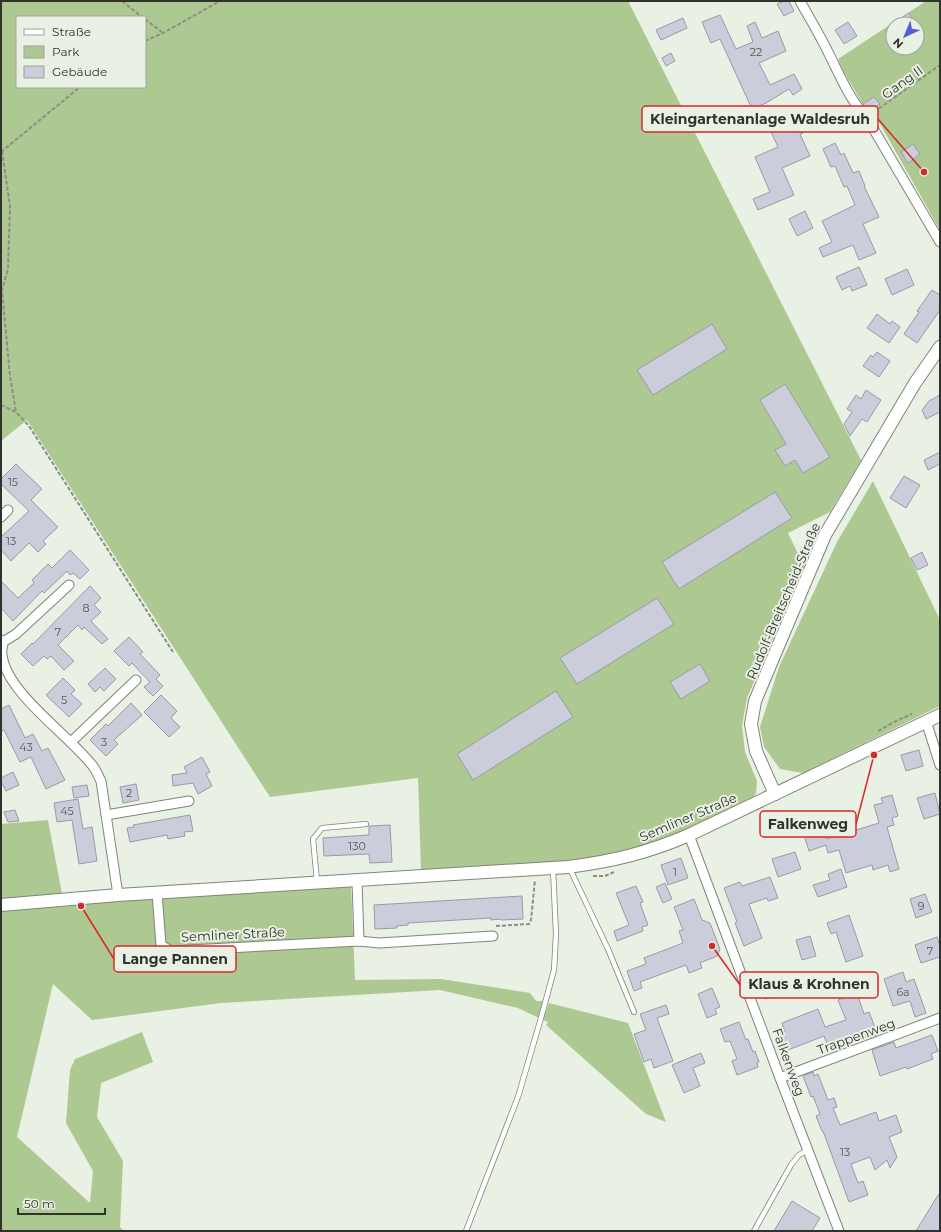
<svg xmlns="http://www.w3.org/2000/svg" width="941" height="1232" viewBox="0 0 941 1232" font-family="Montserrat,sans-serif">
	<rect width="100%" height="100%" fill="#e9f0e4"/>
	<g fill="#adc991" fill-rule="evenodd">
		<path d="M1,1H628L861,460L830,512L788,533L804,566L747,698L742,726L745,752L757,781L756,793L752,799L683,831L629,850L601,856L546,863L421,870L418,778L270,797L27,420L1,441ZM17,17H145V87H17Z"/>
		<path d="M926,1H940V230L875,115L868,113L844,72L838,59ZM893,24H917V48H893Z"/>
		<path d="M873,481L940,620V706L803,773L780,769L764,747L760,727L779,667L837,542Z"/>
		<path d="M48,820L62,894L1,900V824Z"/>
		<path d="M351,885L355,980L441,979L530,993L536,1001H543L539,1018L518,1008L440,990L221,1003L92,1020L53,984L17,1137L90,1203L93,1171L66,1123L70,1070L75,1059L142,1032L153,1062L101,1083L97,1117L123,1161L120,1227L124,1231H1V911L93,903Z"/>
		<path d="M549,1003L628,1023L666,1122L646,1114L546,1025L548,1022L543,1020Z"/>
	</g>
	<g fill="#cbcdda" stroke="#989ba7">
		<path d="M784,1H789L794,11L784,16L777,4Z"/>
		<path d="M909,13L916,24H893Z"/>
		<path d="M720,15L736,49L753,42L747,26L755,22L762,38L778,31L786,51L759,63L770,85L794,74L802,89L793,95L789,89L766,103L752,109L720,39L711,43L702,22Z"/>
		<path d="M683,18L687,28L661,40L656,30Z"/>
		<path d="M848,22L857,36L844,44L835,30Z"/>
		<path d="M671,53L675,61L666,66L662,58Z"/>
		<path d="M874,97L880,104L869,111L863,104Z"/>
		<path d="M792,109L803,133L800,134L810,156L782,168L794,195L758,210L753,199L770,192L755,157L778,147L771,132L778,128L773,118Z"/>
		<path d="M835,143L841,155L844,153L853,173L859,171L865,186H864L879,217L863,224L876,253L859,260L853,245L823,257L819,248L832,242L822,221L855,205L847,186L844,187L835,166L831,167L823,149Z"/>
		<path d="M913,144L920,154L908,163L901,152Z"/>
		<path d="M805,211L813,228L797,236L789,219Z"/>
		<path d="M859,267L867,285L852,291L850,286L842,290L836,277Z"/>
		<path d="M907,269L914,285L892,295L885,279Z"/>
		<path d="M932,290L940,295V310L917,343L904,334L919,312L917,311Z"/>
		<path d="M877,314L890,324L892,321L900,327L889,343L867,328Z"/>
		<path d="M712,324L727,349L653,395L637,370Z"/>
		<path d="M877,352L890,361L879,377L863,366L871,355L873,357Z"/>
		<path d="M785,384L830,457L803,473L795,460L785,466L775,450L786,444L760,400Z"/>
		<path d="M866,390L881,400L867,422L862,419L850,436L844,424L852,412L847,409L856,395L861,399Z"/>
		<path d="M940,395V412L926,419L922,410L929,401Z"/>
		<path d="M940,452V464L928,470L924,460Z"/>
		<path d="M16,464L42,489L31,500L58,527L43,541L46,544L38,552L29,543L11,561L1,550V537L29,511L1,484V479Z"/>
		<path d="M904,476L920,485L906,508L890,498Z"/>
		<path d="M775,492L792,518L679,589L662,562Z"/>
		<path d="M70,550L89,570L80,579L73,573L70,575L67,571L44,593L42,591L13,621L1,608V581L18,598L34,583L32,580L48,564L52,568Z"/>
		<path d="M922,552L928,565L917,570L911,558Z"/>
		<path d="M90,586L101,598L94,605L101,612L91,621L108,639L102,644L84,627L82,630L78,625L58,645L74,661L64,670L51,656L47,659L44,656L33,666L21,654L32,643L33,644Z"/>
		<path d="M657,598L674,624L577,684L560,658Z"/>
		<path d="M129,637L143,652L140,654L160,675L156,679L163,686L153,696L144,687L150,682L132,663L129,666L114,651Z"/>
		<path d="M700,664L710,681L681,699L670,682Z"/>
		<path d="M105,668L116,679L104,691L100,687L95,692L88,684Z"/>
		<path d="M63,678L75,690L71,694L82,704L69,717L46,695Z"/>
		<path d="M556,691L573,717L473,780L457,754Z"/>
		<path d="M161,695L177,711L171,718L180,727L169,737L144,712Z"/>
		<path d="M131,703L142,715L114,740L118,744L106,756L90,740L106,724L108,726Z"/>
		<path d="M9,705L25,738L33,734L42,751L48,748L65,780L46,789L31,757L20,762L4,730L1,731V709Z"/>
		<path d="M919,750L923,766L906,771L901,755Z"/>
		<path d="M202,757L210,772L206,774L212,786L198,794L193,783L173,786L172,775L187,773L184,767Z"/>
		<path d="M13,772L19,785L6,791L1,781V778Z"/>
		<path d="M136,784L139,800L123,803L120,787Z"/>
		<path d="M87,785L89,796L74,798L72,787Z"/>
		<path d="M935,793L940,814L924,819L917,798Z"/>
		<path d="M892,795L898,816L892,818L894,825L887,827L899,869L890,872L888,865L873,870L872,865L846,873L839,850L828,853L826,845L809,851L801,826L811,823L809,818L819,815L827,839L879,823L874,805L883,803L881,798Z"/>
		<path d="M78,799L83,829L92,827L97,861L79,864L72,820L57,822L54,803Z"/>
		<path d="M15,810L19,821L8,822L4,812Z"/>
		<path d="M190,815L193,831L184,832L185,836L168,839L167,835L130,842L127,828L134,827L133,825Z"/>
		<path d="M390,825L392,862L370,863L369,854L324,856L323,838L369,835V826Z"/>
		<path d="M795,852L801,869L778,877L772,859Z"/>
		<path d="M681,858L688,878L668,885L661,865Z"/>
		<path d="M841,869L847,887L818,897L813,885L830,880L828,874Z"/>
		<path d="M770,877L778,898L768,901L767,898L749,904L762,938L744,946L735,923L737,922L724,888L740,882L742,886Z"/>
		<path d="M665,883L672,899L663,903L656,887Z"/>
		<path d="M636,886L643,902L640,903L648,925L642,927L643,931L617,941L614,931L629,925L616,893Z"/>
		<path d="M925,894L932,912L916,918L910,899Z"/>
		<path d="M522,896L523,919L501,920V919L491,920V918L408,923V925L397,926V928L375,929L374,905Z"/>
		<path d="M694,899L702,920L710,923L720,949L717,956L700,963L702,968L689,973L686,965L640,982L642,988L634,991L627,971L646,964L644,958L683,943L679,931L683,930L674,907Z"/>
		<path d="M849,915L863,956L846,962L836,932L831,934L827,923Z"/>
		<path d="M810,936L816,956L802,960L796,940Z"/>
		<path d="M937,937L940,946V957L921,963L915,945Z"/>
		<path d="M903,972L906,982L914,979L926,1013L915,1017L910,1001L893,1006L884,979Z"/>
		<path d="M781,982L784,992L765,999L762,989Z"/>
		<path d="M712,988L720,1007L715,1009L717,1014L707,1018L698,994Z"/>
		<path d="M857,993L864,1014L869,1012L878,1035L868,1039L867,1036L861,1038L829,1049L824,1036L788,1050L782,1035L785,1033L782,1023L818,1009L825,1027L846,1020L838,1000Z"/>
		<path d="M666,1005L669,1014L657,1018L673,1061L654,1068L651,1059L644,1062L634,1034L646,1030L640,1014Z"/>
		<path d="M739,1022L746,1040L748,1039L753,1052L755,1051L759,1062L757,1063L758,1067L737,1075L732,1061L737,1059L730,1041L725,1042L720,1029Z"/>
		<path d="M932,1035L938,1051L931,1054L933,1059L907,1069L906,1067L880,1076L872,1050L894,1042L896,1048Z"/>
		<path d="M701,1053L705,1063L693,1068L700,1086L684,1093L672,1065Z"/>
		<path d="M813,1072L814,1076L818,1074L828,1100L834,1098L837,1107L833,1108L840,1125L876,1112L879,1121L896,1115L902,1132L889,1137L897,1157L890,1168L887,1160L875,1170L870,1157L851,1164L858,1183L863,1181L868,1195L849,1202L823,1131H822L816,1116L820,1114L813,1096L811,1097L803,1076Z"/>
		<path d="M940,1192V1231H916Z"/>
		<path d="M792,1201L820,1218L812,1231H774Z"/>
	</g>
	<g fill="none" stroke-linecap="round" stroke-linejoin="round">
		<g stroke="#7f857a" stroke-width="6">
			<g id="service">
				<path d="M569,867L608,949L634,1012"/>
				<path d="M317,881L313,839L322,828L366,824"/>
				<path d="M466,1231L518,1097L541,1018L554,970L556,934L553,869"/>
				<path d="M754,1231L791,1165L799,1155L808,1150"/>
			</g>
		</g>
		<g stroke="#7f857a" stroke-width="11">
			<g id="minor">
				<path d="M800,1C810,19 821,37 830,56C840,76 851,102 867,118L940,242"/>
				<path d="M1,517L8,510"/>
				<path d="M1,640L3,642C3,646 1,651 2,654C5,692 69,735 92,765C96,769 98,776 101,781L118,895"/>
				<path d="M3,642L16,634L69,585"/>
				<path d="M926,721L940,765"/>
				<path d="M71,742L136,680"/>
				<path d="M106,815L189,801"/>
				<path d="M689,835L780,1078L839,1231"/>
				<path d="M357,881L359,941"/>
				<path d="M157,893L161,945L171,951L359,941L379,943L493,936"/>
				<path d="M780,1078L940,1018"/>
			</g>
		</g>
		<g stroke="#7f857a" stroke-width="14">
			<g id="tertiary">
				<path d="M775,794L756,751L751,724L755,701L825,535L915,383L940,347"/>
				<path d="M1,905L118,895L568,867C614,861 647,853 689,835L940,715"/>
			</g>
		</g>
		<g stroke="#8a8f86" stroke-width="2" stroke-dasharray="4 2" stroke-linecap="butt">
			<path d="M122,1L142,17"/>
			<path d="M145,19L163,33"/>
			<path d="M145,41L163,33L220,1"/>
			<path d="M874,112L940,65"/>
			<path d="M2,151L10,206L8,269L2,290L10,376L16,412"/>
			<path d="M1,152L80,87"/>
			<path d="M1,405L16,412L29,426L173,652"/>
			<path d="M878,731L896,721L912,714"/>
			<path d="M593,876H605L614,872"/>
			<path d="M496,926L529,924L531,920L535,880"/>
		</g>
		<use href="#service" stroke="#fff" stroke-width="4.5"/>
		<use href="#minor" stroke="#fff" stroke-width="9"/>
		<use href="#tertiary" stroke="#fff" stroke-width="12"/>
	</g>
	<g text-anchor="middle" stroke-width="4" stroke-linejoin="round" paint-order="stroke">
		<g font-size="11" fill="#565958">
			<text x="756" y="56">22</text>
			<text x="13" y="486">15</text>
			<text x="11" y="545">13</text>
			<text x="86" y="612">8</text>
			<text x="58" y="636">7</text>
			<text x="64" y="704">5</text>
			<text x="104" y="746">3</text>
			<text x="26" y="751">43</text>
			<text x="129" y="797">2</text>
			<text x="67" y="815">45</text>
			<text x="357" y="850">130</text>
			<text x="675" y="876">1</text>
			<text x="921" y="910">9</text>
			<text x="930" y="955">7</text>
			<text x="903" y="996">6a</text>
			<text x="845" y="1156">13</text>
		</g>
		<g font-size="13" fill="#2f322d" stroke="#e9f0e4">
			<text transform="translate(902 82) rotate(-36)" y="5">Gang II</text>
			<text transform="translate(783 601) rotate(-67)" y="5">Rudolf-Breitscheid-Straße</text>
			<text transform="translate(688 817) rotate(-23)" y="5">Semliner Straße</text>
			<text transform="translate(233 934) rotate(-3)" y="5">Semliner Straße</text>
			<text transform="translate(856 1036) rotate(-20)" y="5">Trappenweg</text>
			<text transform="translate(789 1062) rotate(70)" y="5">Falkenweg</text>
		</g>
	</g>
	<path fill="none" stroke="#d62828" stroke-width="1.5" d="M924 172L878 119M874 755L856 824M81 906L114 959M712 946L740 985"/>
	<g fill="#d62828" stroke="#e9f0e4" stroke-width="1.5">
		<circle cx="924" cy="172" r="4"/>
		<circle cx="874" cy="755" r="4"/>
		<circle cx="81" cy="906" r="4"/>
		<circle cx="712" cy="946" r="4"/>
	</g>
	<g fill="#e9f0e4" stroke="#d62828" stroke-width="1.5">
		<rect x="642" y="106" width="236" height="26" rx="4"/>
		<rect x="760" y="811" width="96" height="26" rx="4"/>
		<rect x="114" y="946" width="122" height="26" rx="4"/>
		<rect x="740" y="972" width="138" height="26" rx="4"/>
	</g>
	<g font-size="14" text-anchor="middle" font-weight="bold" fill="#2f322d">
		<text x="760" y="124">Kleingartenanlage Waldesruh</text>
		<text x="808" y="829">Falkenweg</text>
		<text x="175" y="964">Lange Pannen</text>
		<text x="809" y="989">Klaus &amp; Krohnen</text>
	</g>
	<rect width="941" height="1232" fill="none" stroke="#2f322d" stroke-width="4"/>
	<rect x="16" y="16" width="130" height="72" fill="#e9f0e4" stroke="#9fa49b"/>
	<rect x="24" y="29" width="20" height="6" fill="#ffffff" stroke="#9fa49b"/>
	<text x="52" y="36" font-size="12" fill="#2f322d">Straße</text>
	<rect x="24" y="46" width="20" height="12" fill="#adc991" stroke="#9fa49b"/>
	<text x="52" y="56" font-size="12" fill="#2f322d">Park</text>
	<rect x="24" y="66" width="20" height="12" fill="#cbcdda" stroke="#9fa49b"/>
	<text x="52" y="76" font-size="12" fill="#2f322d">Gebäude</text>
	<g transform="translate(905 36) rotate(224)"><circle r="19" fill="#e9f0e4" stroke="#9fa49b"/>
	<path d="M0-3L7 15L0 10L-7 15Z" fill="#565dd4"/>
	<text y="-6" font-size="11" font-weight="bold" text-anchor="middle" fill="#2f322d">N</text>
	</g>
	<path d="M18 1208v6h87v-6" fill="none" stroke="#2f322d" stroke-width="2"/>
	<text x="24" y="1208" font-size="12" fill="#2f322d" stroke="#e9f0e4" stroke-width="3" paint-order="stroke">50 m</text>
</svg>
